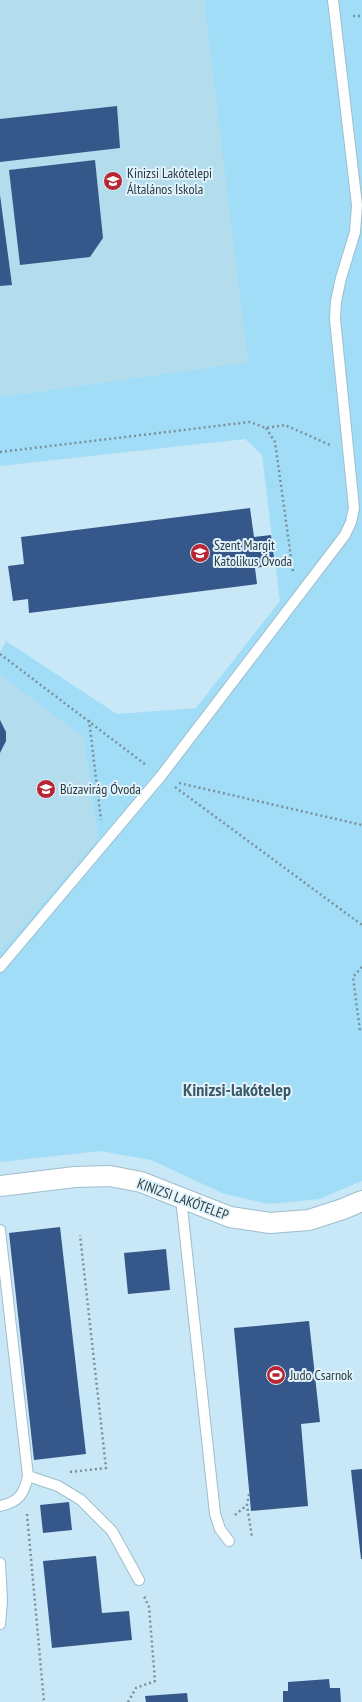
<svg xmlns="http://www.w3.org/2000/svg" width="362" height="1702" viewBox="0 0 362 1702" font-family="'PT Sans Narrow',sans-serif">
	<rect width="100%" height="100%" fill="#c8e8f7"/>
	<g fill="#b3dced">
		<path d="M0,0H204L249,362L0,397Z"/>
		<path d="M0,675L84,738L98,839L0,952Z"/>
	</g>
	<path fill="#a2ddf7" d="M204,0H362V1181L319,1199L268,1204L222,1193L151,1160L100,1151L0,1162V952L98,839L84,738L0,675V652L6,641L117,714L196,708L280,601L262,455L245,439L0,466V397L248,362Z"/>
	<g fill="#365789">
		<path d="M117,106L120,148L0,162V119Z"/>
		<path d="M95,160L103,238L90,257L20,265L9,170Z"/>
		<path d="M0,195L12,285L0,286Z"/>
		<path d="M250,508L254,537L271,535L275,565L255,568L257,584L29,613L28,599L13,601L8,566L24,564L21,537Z"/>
		<path d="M0,720L6,732V741L0,753Z"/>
		<path d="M60,1227L86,1454L34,1460L9,1233Z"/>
		<path d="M166,1249L170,1290L128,1294L124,1253Z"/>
		<path d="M309,1321L320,1422L301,1424L308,1506L251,1511L234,1328Z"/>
		<path d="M362,1469V1559H361L351,1470Z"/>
		<path d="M69,1502L72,1530L43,1533L40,1505Z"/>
		<path d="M96,1556L102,1613L129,1611L132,1640L52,1648L43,1561Z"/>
		<path d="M329,1679L330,1688H340L341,1702H283V1691H288V1682Z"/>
		<path d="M187,1693L188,1702H146L145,1696Z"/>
	</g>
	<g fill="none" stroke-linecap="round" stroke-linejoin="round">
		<g stroke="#9fbecd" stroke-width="12">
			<g id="service">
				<path d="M0,967L161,776L345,535L351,522L354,508L335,319L336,301L341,278L355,232L357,205L333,0"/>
				<path d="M181,1198L215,1514L220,1529L229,1541"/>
				<path d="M0,1230L28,1476C24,1494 19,1502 0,1506"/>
				<path d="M28,1476L58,1486L81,1500L112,1531L139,1580"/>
				<path d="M0,1563L2,1601L0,1624"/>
			</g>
		</g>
		<g stroke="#9fbecd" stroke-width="22">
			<path id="minor" d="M0,1186L75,1177L110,1176L141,1182L230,1217L270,1223L309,1220L343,1209L362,1201"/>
		</g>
		<g stroke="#7a909a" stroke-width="2.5" stroke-dasharray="2 3" stroke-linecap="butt">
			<path d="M353,16H362"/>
			<path d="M266,428L275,442L293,572"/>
			<path d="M0,452L250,422L266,428L285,425L330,445"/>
			<path d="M0,654L146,765"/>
			<path d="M89,720L101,820"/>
			<path d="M179,783L362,825"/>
			<path d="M175,787L362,925"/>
			<path d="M362,967L353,977L360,1031H362"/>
			<path d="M70,1472L106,1468L80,1235"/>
			<path d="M249,1494L247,1505L252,1537"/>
			<path d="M27,1514L44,1702"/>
			<path d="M235,1515L247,1505"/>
			<path d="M128,1702L136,1688L155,1681L149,1607L144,1596"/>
		</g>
		<use href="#service" stroke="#fff" stroke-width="10"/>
		<use href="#minor" stroke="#fff" stroke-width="20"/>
	</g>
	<defs>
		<g id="school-disc" transform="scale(1)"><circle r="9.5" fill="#b72632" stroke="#e0f3fc"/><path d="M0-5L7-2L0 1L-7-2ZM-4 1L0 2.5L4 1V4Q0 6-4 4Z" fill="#fff"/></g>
		<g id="stadium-disc" transform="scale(1)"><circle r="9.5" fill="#b72632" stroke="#e0f3fc"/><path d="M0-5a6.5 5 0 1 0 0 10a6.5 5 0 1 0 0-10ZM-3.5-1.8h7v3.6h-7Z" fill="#fff"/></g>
	</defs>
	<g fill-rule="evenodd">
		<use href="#school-disc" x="113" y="181"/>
		<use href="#school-disc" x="200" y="553"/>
		<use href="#school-disc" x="46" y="789"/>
		<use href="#stadium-disc" x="276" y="1375"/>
	</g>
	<g text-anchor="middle" stroke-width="4" stroke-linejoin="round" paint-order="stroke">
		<g font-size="14" fill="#2e3b40" stroke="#e0f3fc" text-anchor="start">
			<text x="127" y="178">Kinizsi Lakótelepi<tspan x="127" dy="16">Általános Iskola</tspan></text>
			<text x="214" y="550">Szent Margit<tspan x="214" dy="16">Katolikus Óvoda</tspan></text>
			<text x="60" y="794">Búzavirág Óvoda</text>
			<text x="290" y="1380">Judo Csarnok</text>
		</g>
		<g font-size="14" fill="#2e3b40" stroke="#e0f3fc">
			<text transform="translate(183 1199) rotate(20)" y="5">KINIZSI LAKÓTELEP</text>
		</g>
		<g font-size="18" font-weight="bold" fill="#3c5865" stroke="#e0f3fc">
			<text x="237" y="1096">Kinizsi-lakótelep</text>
		</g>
	</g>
</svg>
